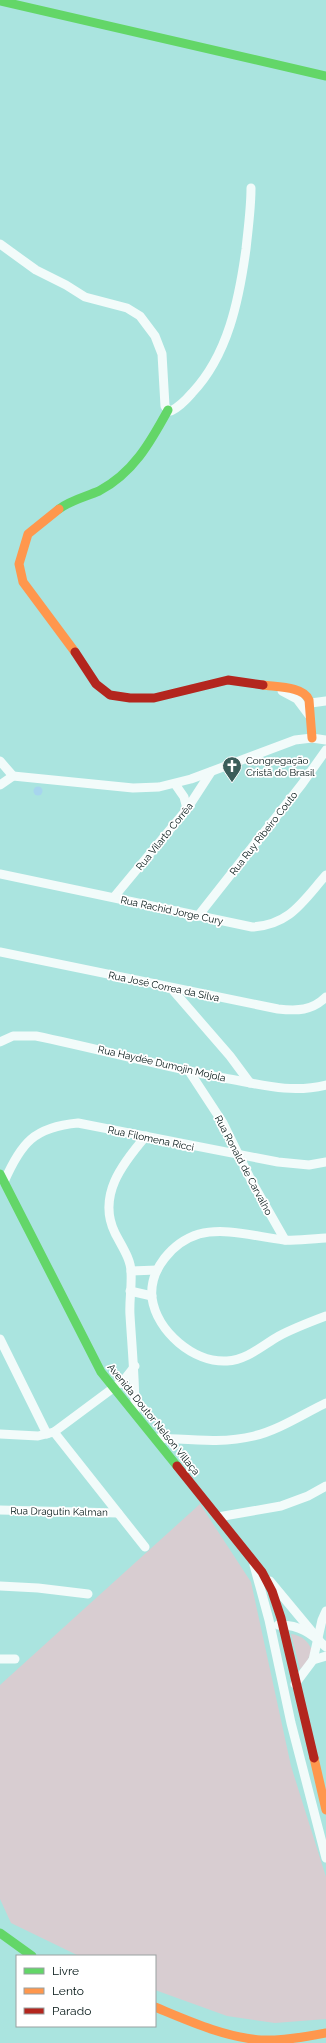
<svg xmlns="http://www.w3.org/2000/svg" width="326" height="2043" viewBox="0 0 326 2043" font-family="Raleway,sans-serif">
	<rect width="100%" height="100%" fill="#aae4df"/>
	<g fill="#d8cdd1">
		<path d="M200,1504L251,1582L291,1766L326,1877V2019L275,2023L227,2016L155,1990V1956H79L11,1923L0,1899V1685Z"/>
		<path d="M291,1634C302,1636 307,1640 312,1650L306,1664L300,1669Z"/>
	</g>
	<circle fill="#a7d5ee" cx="38" cy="791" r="4.5"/>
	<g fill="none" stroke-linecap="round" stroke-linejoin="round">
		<g stroke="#f2fbfa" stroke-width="9">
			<path d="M0,244L36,270L66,285L85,297L127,308L140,316L155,336L162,354L165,406L168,410L171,411C179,407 186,400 192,393C228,355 239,300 246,249C248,229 251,209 251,188"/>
			<path d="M282,691L297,699L309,715"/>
			<path d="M311,703L326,701"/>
			<path d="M0,761L13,776"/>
			<path d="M175,784L184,797L187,809"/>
			<path d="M0,785L13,776L133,788L159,787L191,779L295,740L312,738L326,740"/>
			<path d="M0,874L252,927C290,925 303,901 326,875"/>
			<path d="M114,897L187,809L211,772"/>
			<path d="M198,916L302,784L326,750"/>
			<path d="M0,952L278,1009C297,1011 312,1011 326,997"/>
			<path d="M171,988L230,1056L250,1083"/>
			<path d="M0,1042L13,1036H36C99,1049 161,1066 224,1078C259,1084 290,1094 326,1085"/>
			<path d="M189,1071L223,1123L252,1182L285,1240"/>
			<path d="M4,1182C21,1143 34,1127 78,1123L278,1162L309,1165L326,1162"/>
			<path d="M326,1238C312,1239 297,1241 284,1240C257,1237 226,1227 199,1234C173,1242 149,1269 152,1298C157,1332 194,1363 227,1361C247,1360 263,1345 279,1336C294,1328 310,1322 326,1316"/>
			<path d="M131,1271L157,1270"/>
			<path d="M130,1291L152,1296"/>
			<path d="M0,1339L47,1434"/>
			<path d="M135,1412C135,1379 132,1348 130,1315C129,1301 132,1287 131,1272C131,1259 121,1245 115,1233C97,1196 122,1164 146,1136"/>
			<path d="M54,1432L145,1547"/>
			<path d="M0,1434L38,1436L54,1432L124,1380L135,1366"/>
			<path d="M155,1438C187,1439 222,1444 254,1436C279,1430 303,1414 326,1403"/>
			<path d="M0,1510L118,1513"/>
			<path d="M218,1517L281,1506L308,1496L326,1486"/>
			<path d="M254,1565L269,1620L291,1723L326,1858"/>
			<path d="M270,1581L319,1640"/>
			<path d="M0,1586L38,1588L88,1594"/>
			<path d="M278,1625C299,1624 312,1634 326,1647"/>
			<path d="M0,1659H15"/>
			<path d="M313,1660L322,1620L326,1611"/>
			<path d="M295,1684L313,1660L326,1656"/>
		</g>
		<g stroke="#63d668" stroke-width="9">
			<path d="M0,1L326,76"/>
			<path d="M59,509C71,500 85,497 99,491C133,473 150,443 168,410"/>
			<path d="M0,1174L101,1372L177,1466"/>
			<path d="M0,1933L32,1956"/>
		</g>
		<g stroke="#ff974d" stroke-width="9">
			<path d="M59,509L28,534L19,564L23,582L75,652"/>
			<path d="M263,685C275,687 304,686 309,700L312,738"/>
			<path d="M314,1758L326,1810"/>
			<path d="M155,2007C189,2021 224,2037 261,2040C283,2041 305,2037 326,2033"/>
		</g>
		<g stroke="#b3261e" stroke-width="9">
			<path d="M75,652L96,684L110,695L130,698H154L228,680L263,685"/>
			<path d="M177,1466L262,1572L272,1591L281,1618L314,1758"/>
		</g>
	</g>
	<defs>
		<g id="church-pin" transform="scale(1)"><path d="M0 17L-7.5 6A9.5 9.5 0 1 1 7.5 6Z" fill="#3b5d5a" stroke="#fff"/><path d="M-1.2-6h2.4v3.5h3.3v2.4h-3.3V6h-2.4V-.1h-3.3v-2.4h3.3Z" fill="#fff"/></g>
	</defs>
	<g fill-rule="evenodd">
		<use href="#church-pin" x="232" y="766"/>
	</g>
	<g text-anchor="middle" stroke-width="3.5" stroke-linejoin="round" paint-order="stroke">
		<g font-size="10" fill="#001413" stroke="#fff" text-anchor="start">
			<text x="246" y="764">Congregação<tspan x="246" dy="12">Cristã do Brasil</tspan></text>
		</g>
		<g font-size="10" fill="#001413" stroke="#fff">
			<text transform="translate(263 833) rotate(-52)" y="4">Rua Ruy Ribeiro Couto</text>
			<text transform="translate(164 836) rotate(-51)" y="4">Rua Vilarto Corrêa</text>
			<text transform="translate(172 910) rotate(12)" y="4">Rua Rachid Jorge Cury</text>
			<text transform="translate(164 986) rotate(12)" y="4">Rua José Correa da Silva</text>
			<text transform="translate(162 1063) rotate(13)" y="4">Rua Haydée Dumojin Mojola</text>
			<text transform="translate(151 1138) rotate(12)" y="4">Rua Filomena Ricci</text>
			<text transform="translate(244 1165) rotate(62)" y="4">Rua Ronald de Carvalho</text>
			<text transform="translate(154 1419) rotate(51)" y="4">Avenida Doutor Nelson Villaça</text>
			<text transform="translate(59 1511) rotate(1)" y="4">Rua Dragutin Kalman</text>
		</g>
	</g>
	<rect x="16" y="1955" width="140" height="72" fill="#ffffff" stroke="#99a1a1"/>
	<rect x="24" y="1968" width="20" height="6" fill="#63d668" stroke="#99a1a1"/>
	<text x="52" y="1975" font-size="12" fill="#001413">Livre</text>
	<rect x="24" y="1988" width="20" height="6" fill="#ff974d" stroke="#99a1a1"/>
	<text x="52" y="1995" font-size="12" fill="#001413">Lento</text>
	<rect x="24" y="2008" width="20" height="6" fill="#b3261e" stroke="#99a1a1"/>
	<text x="52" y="2015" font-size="12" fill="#001413">Parado</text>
</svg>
